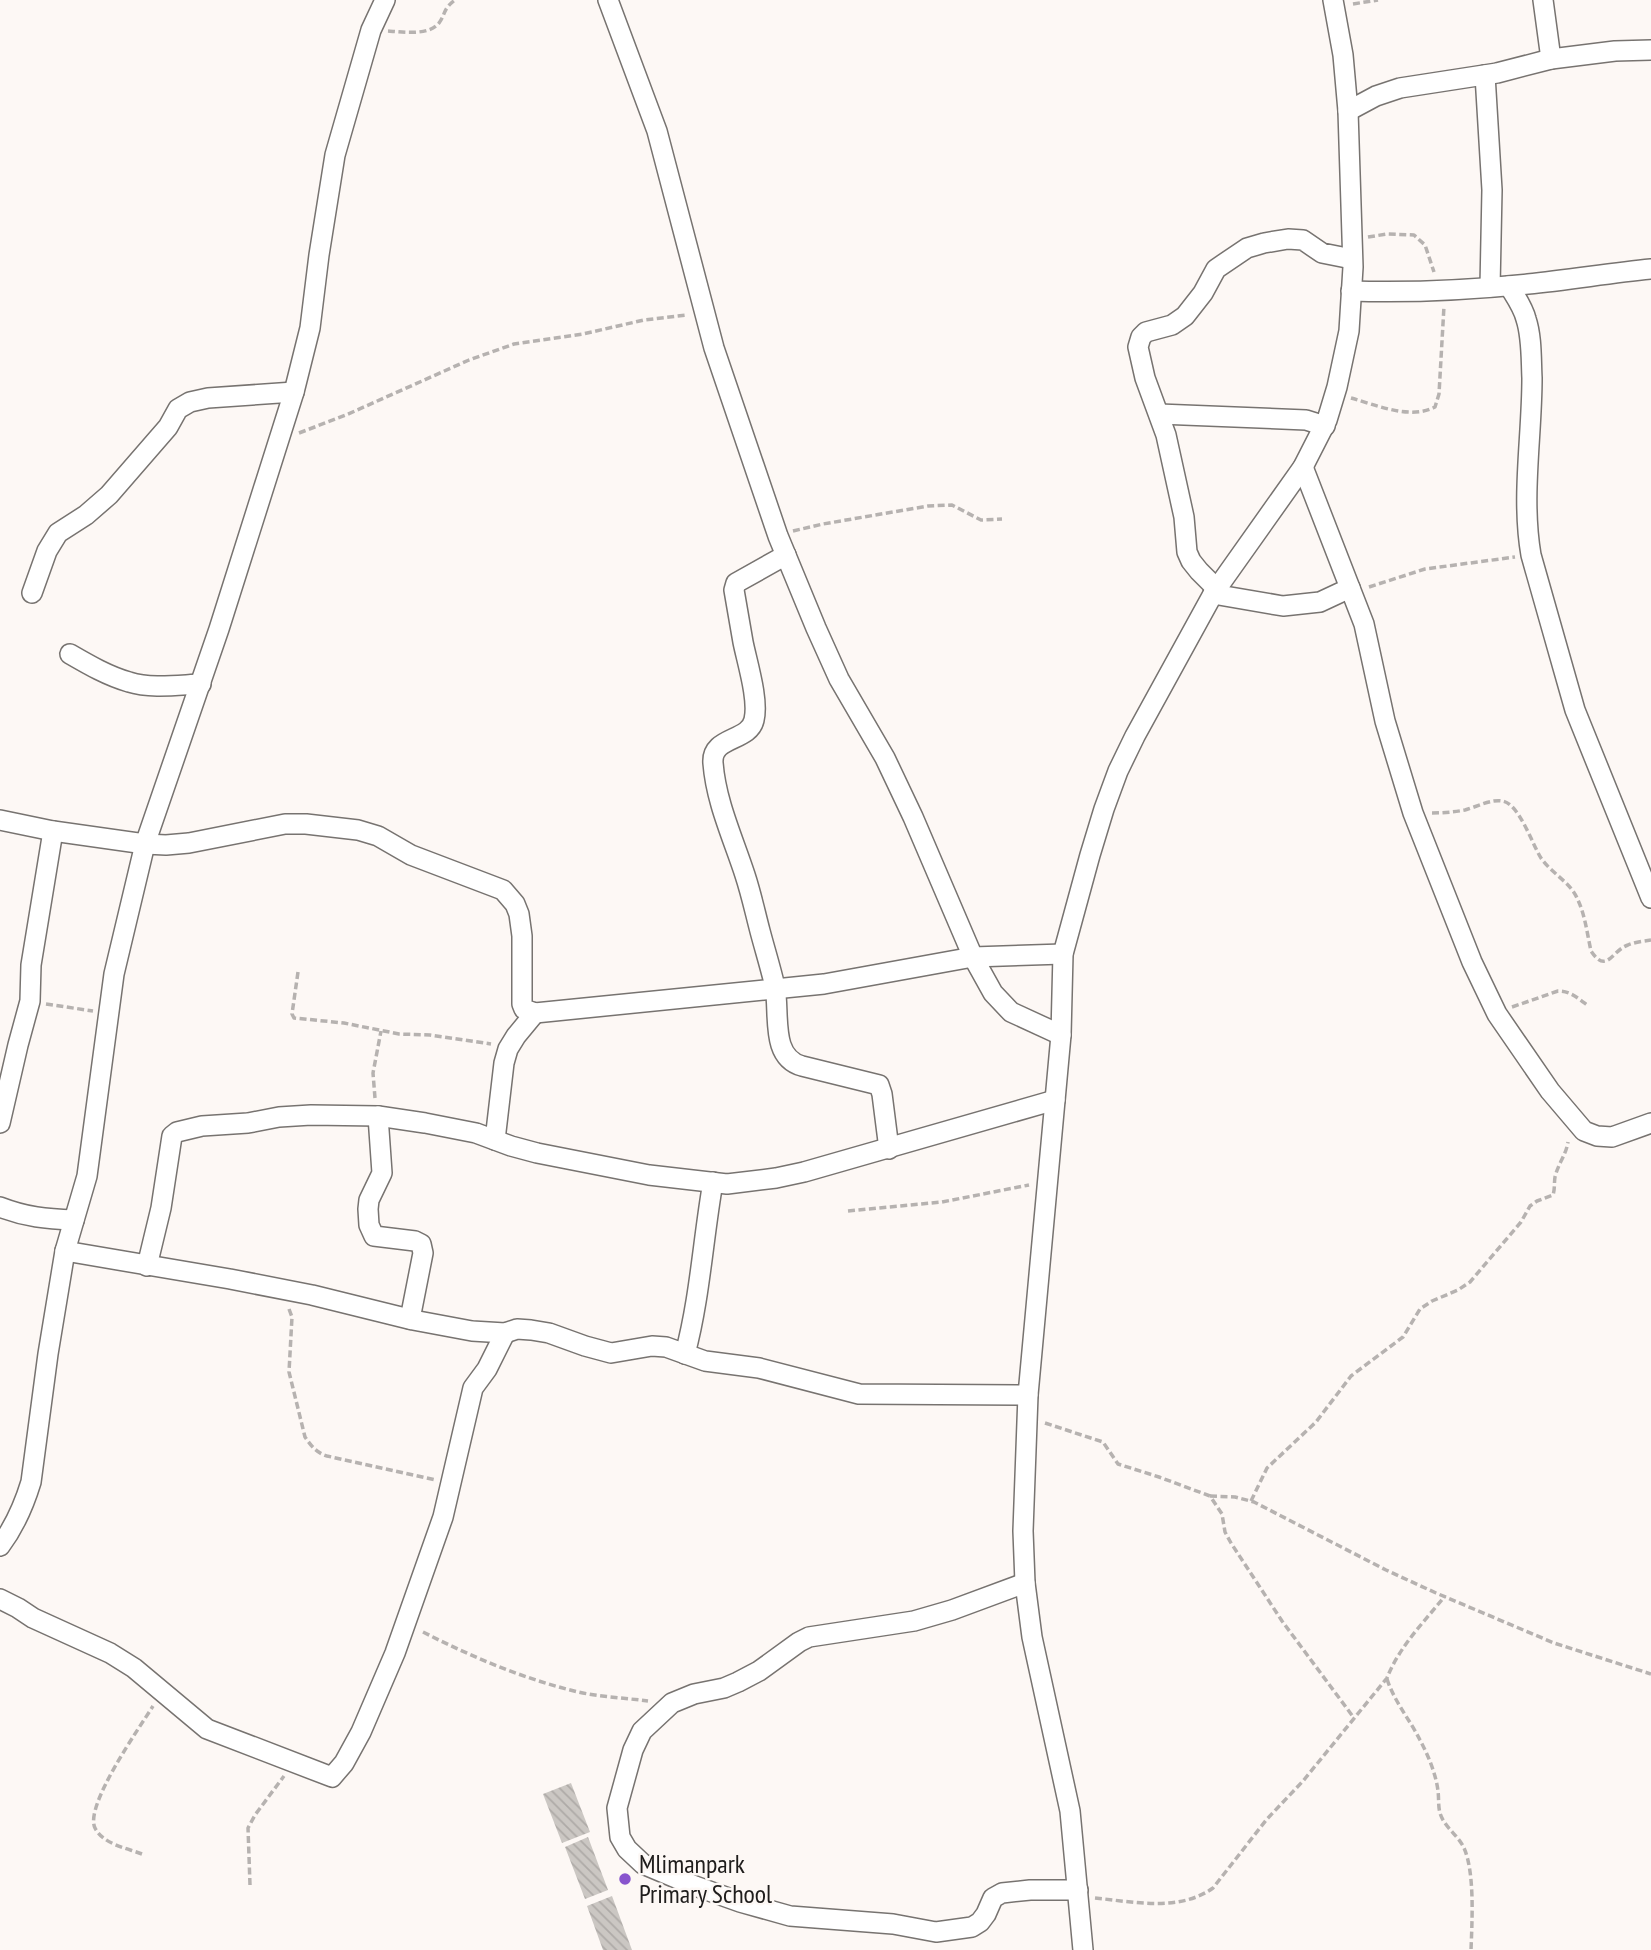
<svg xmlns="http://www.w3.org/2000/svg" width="1651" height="1950" viewBox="0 0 1651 1950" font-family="'PT Sans Narrow',sans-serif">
	<defs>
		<pattern id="building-back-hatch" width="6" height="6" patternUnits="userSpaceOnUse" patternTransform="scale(1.75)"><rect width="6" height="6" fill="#cbc7c3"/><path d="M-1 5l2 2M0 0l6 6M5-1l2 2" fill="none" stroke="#aeaaa7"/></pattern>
	</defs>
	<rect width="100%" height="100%" fill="#fdf8f5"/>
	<g fill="url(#building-back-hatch)">
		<path d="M571,1783L590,1832L562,1843L543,1794Z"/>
		<path d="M588,1837L608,1890L585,1899L565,1847Z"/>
		<path d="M612,1896L632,1950H603L587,1906Z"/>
	</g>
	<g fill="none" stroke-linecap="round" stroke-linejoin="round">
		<g stroke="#777370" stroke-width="22">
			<g id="street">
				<path d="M608,0L657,131L714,348L778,536L816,628L839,679L885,758L913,817L973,957L993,993L1011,1012L1061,1035"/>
				<path d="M1543,0L1551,59"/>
				<path d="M1485,75L1492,190L1490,287"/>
				<path d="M1348,111L1376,96L1400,88L1497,73L1551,59L1615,51L1651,50"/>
				<path d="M1509,286C1515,296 1523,307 1526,319C1532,337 1531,359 1532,378C1532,437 1521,497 1531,555L1575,710L1651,898"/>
				<path d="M1351,291C1410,293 1469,290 1528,284C1569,280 1610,273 1651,269"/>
				<path d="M1159,414L1306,420L1325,426"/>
				<path d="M1303,467L1364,624L1385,721L1413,813L1472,962L1497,1014L1550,1091L1584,1131L1597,1136L1612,1137L1651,1123"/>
				<path d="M786,555L736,583L734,590C737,607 740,625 743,642C747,662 759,700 754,720C749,742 711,736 713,763C716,802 733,838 745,875C751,893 755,912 760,931C765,950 771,969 775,987C780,1014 770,1057 802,1066L879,1085L882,1094L889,1149"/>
				<path d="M1217,589L1199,571L1191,561L1187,552L1184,517L1166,435L1145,378L1138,347L1141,337L1146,332L1172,325L1185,316L1203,293L1216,269L1247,248L1264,243L1288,239L1303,240L1322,253L1352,259"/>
				<path d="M32,593L47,551L58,533L86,515L109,495L168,427L178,409L190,402L208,398L294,392"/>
				<path d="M1213,594L1283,606L1320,602L1350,588"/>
				<path d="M70,654C89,665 108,676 129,682C151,689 178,685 201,684"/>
				<path d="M0,820L53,831L145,844L166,845L189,843L285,824H306L358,830L378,836L411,855L503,890L515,904L519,914L522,936V1004L524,1009L535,1013L824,984L973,957L1063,954"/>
				<path d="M378,1116L382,1173L369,1200L368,1209L369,1225L374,1236L415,1241L421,1244L423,1253L410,1319"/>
				<path d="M0,1123L18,1045L30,1001L31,965L53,831"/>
				<path d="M495,1140L504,1063L508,1049L516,1036L535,1013"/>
				<path d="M0,1207C26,1217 46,1219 74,1220"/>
				<path d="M65,1251L230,1279L312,1295L413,1320L472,1331L505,1333L517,1329L531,1330L549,1333L585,1346L611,1353L652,1346L666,1347L705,1361L759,1368L859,1394L1028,1395"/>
				<path d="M147,1266L161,1208L172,1136L177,1132L202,1126L248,1123L279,1117L311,1115L378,1116L425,1123L476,1133L511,1146L537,1153L649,1175L727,1184L776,1178L804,1172L1055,1100"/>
				<path d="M685,1354C700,1298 703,1239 713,1182"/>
				<path d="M0,1546C15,1526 24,1505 31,1482L48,1354L65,1251L87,1176L114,974L145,844L219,629L294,392L310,328L319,255L335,155L371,30L385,0"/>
				<path d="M1025,1583L952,1610L914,1621L809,1637L799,1642L759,1671L738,1682L724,1688L694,1694L672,1703L642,1731L633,1750L617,1808L620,1837L627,1849L643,1864L695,1886L740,1902L790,1916L893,1924L936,1932L972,1927L980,1922L986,1914L993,1898L1002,1893L1030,1890H1078"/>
				<path d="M0,1599L18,1608L33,1618L110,1653L134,1668L207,1729L332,1777L344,1763L361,1732L395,1653L443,1517L473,1388L487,1369L505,1333"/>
				<path d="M1083,1950L1070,1811L1032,1637L1025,1583L1023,1531L1028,1395L1061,1035L1063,954L1090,855L1104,809L1118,771L1135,736L1213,594L1303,467L1327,420L1337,387L1349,331L1353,267L1348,111L1343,55L1333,0"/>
			</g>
		</g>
		<g stroke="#b6b2b0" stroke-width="3.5" stroke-dasharray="7 3.5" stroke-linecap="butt">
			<path d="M1353,4L1378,0"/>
			<path d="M388,31C402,32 429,36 439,23C446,13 443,9 455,0"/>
			<path d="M1368,237L1387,234L1414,235L1425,245L1434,272"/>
			<path d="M1351,398C1376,405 1410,420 1435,407L1439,394L1444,306"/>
			<path d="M299,433L346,415L469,360L514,344L583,334L644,320L687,315"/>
			<path d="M793,531L823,524L928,506L952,505L981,520L1002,519"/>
			<path d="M1369,587L1425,569L1515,557"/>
			<path d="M1432,813C1443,813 1454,812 1465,810C1476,807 1491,799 1502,801C1519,803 1532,844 1541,858C1551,873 1570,882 1577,898C1585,914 1587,933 1591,951C1607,975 1612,950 1628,945C1635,942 1644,941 1651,940"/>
			<path d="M298,972L292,1014L294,1018L344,1023L399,1034L430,1035L491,1044"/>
			<path d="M46,1004L93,1011"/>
			<path d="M1512,1007L1558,991C1570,991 1578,998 1587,1005"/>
			<path d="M375,1098L373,1073L381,1031"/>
			<path d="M848,1211L942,1202L1029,1185"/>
			<path d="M289,1309L292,1317L289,1372L305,1437C311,1446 317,1453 327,1456L436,1480"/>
			<path d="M1045,1423L1103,1442L1118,1464L1159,1477L1210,1496L1222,1514L1225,1532L1231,1543L1282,1621L1354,1718"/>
			<path d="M1210,1496L1235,1497L1254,1502L1386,1570L1436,1593L1554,1643L1651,1674"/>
			<path d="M1251,1501L1267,1468L1316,1422L1351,1376L1403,1337L1420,1309L1432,1301L1458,1290L1470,1282L1521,1222L1530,1206L1537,1201L1553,1195C1555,1189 1554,1183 1555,1177C1558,1164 1566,1155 1568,1142"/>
			<path d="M423,1632C472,1657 524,1679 578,1692C601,1697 625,1698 648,1701"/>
			<path d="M1387,1679C1394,1701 1410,1720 1420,1740C1428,1755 1436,1774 1438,1791C1439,1798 1438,1806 1440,1813C1444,1827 1458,1835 1464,1848C1475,1873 1472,1922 1471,1950"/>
			<path d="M142,1854C126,1848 103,1844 95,1828C84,1806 140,1727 153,1706"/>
			<path d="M250,1885L248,1828L255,1815L284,1776"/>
			<path d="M1095,1898C1135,1902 1179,1912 1213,1888L1267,1819L1303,1781L1387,1678C1399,1647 1424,1622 1445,1596"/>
		</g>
		<use href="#street" stroke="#fff" stroke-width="19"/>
	</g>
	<circle fill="#8854cd" stroke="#fdf8f5" stroke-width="2.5" cx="625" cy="1879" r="7"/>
	<g text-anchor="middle" stroke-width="5" stroke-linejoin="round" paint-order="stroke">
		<g font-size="26" fill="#1f1d1c" stroke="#fdf8f5" text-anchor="start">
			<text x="639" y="1873">Mlimanpark<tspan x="639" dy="30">Primary School</tspan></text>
		</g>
	</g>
</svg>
